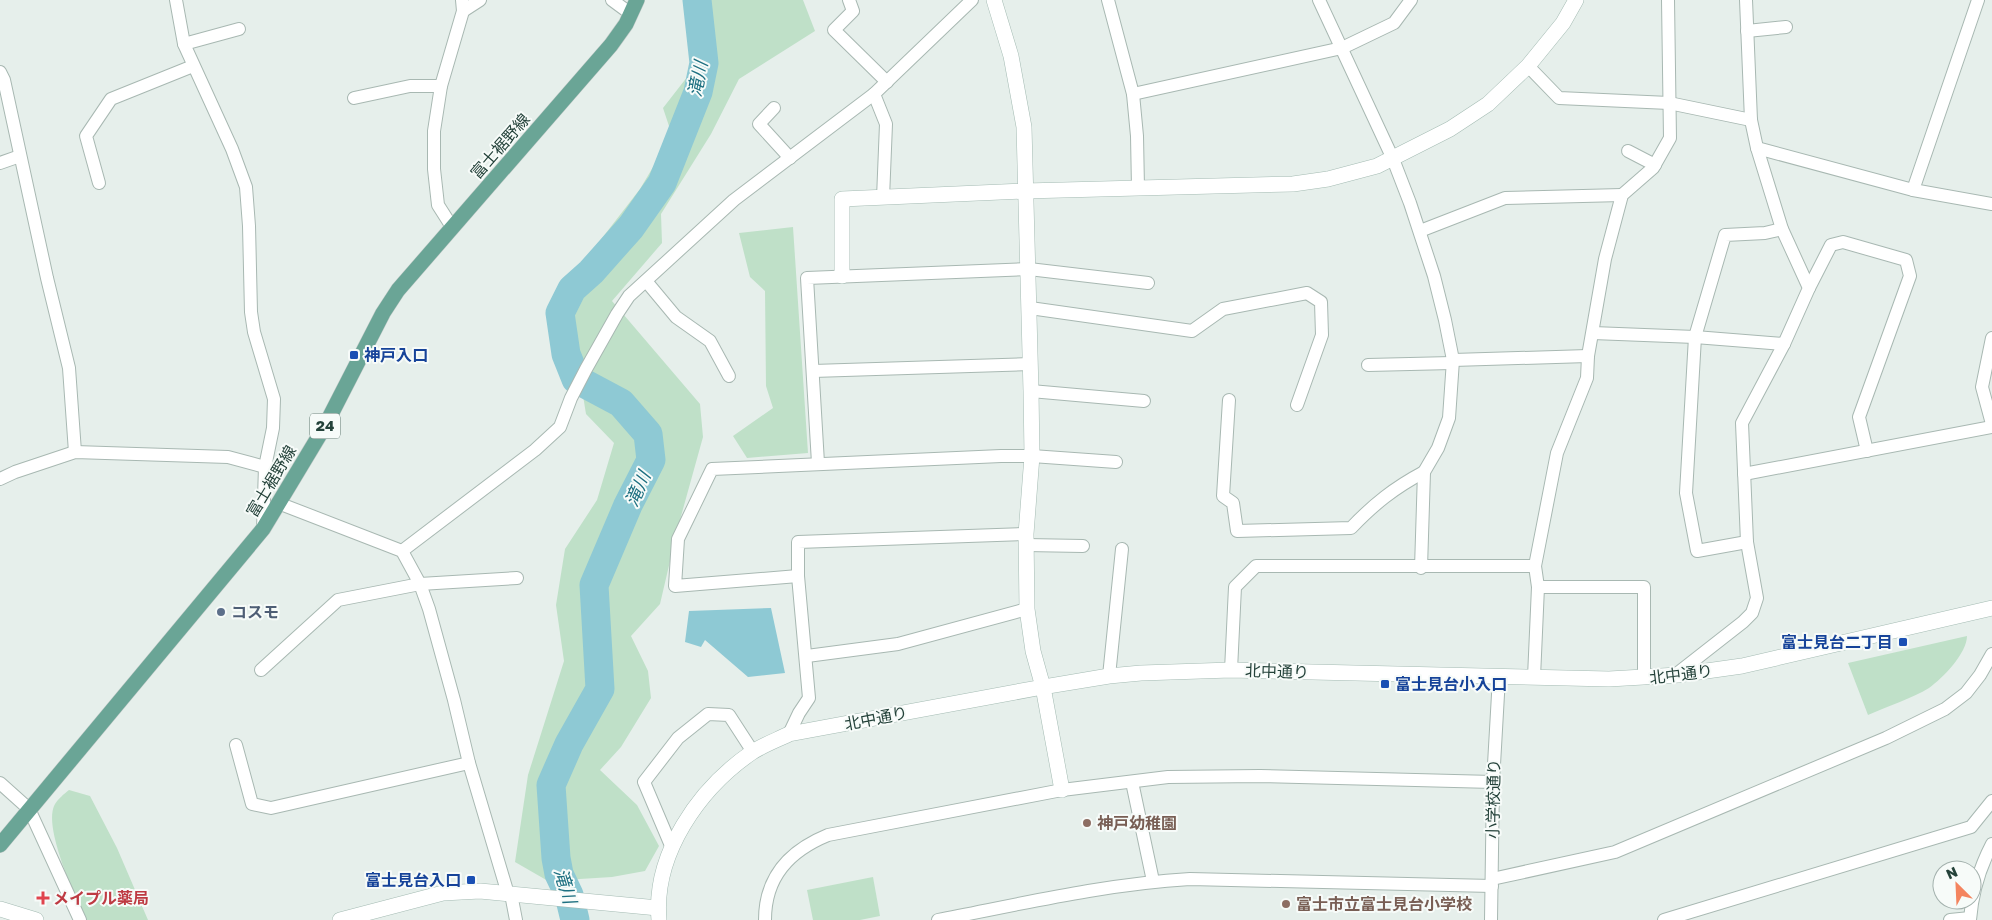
<svg xmlns="http://www.w3.org/2000/svg" width="1992" height="920" viewBox="0 0 1992 920" font-family="'Golos Text','Noto Sans JP',sans-serif">
	<rect width="100%" height="100%" fill="#e6efeb"/>
	<g fill="#bfe0c8">
		<path d="M703,0H803L815,31L739,79L711,134L661,214L662,243L612,301L700,404L703,437L678,527L660,604L631,636L648,671L651,698L621,747L600,770L637,805L659,846L645,871L612,877L548,881L515,862L528,775L564,661L556,605L565,549L597,500L614,443L586,414L572,328L575,302L592,251L640,189L672,135L663,108L712,45Z"/>
		<path d="M793,227L808,453L747,458L733,436L773,408L766,386L765,291L750,277L739,233Z"/>
		<path d="M1967,636C1967,653 1943,678 1929,688C1913,698 1886,707 1868,715L1848,663Z"/>
		<path d="M69,790L90,796L117,848L148,920H85C76,897 42,826 55,804C58,799 64,794 69,790Z"/>
		<path d="M873,877L880,916L860,920H813L807,890Z"/>
	</g>
	<path fill="#8ec9d4" d="M771,608L785,673L748,677L705,640L701,647L685,642L689,611Z"/>
	<g fill="none" stroke-linecap="round" stroke-linejoin="round">
		<path stroke="#8ec9d4" stroke-width="29" d="M575,920L569,895L559,874L556,858L551,785L569,744L600,689L594,585L628,505L651,460L648,434L621,403L576,379L566,354L560,313L572,289L591,272L631,227L662,183L698,92L704,63L697,0"/>
		<g stroke="#a8b8b2" stroke-width="14">
			<g id="street">
				<path d="M176,0L184,44L232,149L246,187L249,226L251,312L254,332L274,399L273,428L265,467L263,529"/>
				<path d="M612,0L631,14"/>
				<path d="M849,0L853,11L834,30L887,82"/>
				<path d="M1108,0L1133,94L1342,48L1394,23L1411,0"/>
				<path d="M1319,0L1393,159L1410,203L1434,276L1445,320L1453,360L1449,418L1438,448L1424,472L1421,568"/>
				<path d="M463,11L480,0"/>
				<path d="M1747,31L1786,27"/>
				<path d="M184,44L239,29"/>
				<path d="M1528,66L1559,98L1669,103L1751,120"/>
				<path d="M0,72L4,80L47,278L69,368L75,452"/>
				<path d="M874,94L886,124L883,198"/>
				<path d="M1133,94L1137,136L1138,188"/>
				<path d="M354,98L410,86H441"/>
				<path d="M774,108L759,124L790,158"/>
				<path d="M1757,148L1913,190L1992,204"/>
				<path d="M1628,151L1655,165"/>
				<path d="M0,163L20,156"/>
				<path d="M99,183L86,136L111,99L193,66"/>
				<path d="M1913,190L1978,0"/>
				<path d="M452,227L438,205L434,169V131L441,86L463,11L462,0"/>
				<path d="M1420,231L1505,198L1622,195"/>
				<path d="M646,281L676,317L710,341L729,376"/>
				<path d="M1809,288L1831,245L1843,242L1906,260L1910,276L1859,417L1867,451"/>
				<path d="M1030,308L1192,331L1223,309L1307,293L1321,302L1322,335L1297,405"/>
				<path d="M1593,333L1695,337L1784,344"/>
				<path d="M1992,338L1982,387L1992,424"/>
				<path d="M1453,360L1588,356"/>
				<path d="M1368,365L1452,363"/>
				<path d="M813,371L1030,364"/>
				<path d="M1031,391L1144,401"/>
				<path d="M1229,400L1223,496L1233,503L1237,531L1351,528C1374,504 1394,488 1424,472"/>
				<path d="M818,463L807,278L1029,269L1148,283"/>
				<path d="M1744,474L1992,427"/>
				<path d="M0,479L15,472L75,452L228,457L265,467"/>
				<path d="M278,503L402,551L420,584L429,609L454,700L469,763L508,894"/>
				<path d="M1747,542L1697,551L1686,493L1695,337L1725,235L1765,233L1782,229"/>
				<path d="M1026,545L1083,546"/>
				<path d="M402,551L535,450L560,427L571,398L586,369L617,314L629,296L734,200L874,94L972,0"/>
				<path d="M798,576L675,586L678,539L712,469L1001,456H1032L1116,462"/>
				<path d="M1538,587H1644V678"/>
				<path d="M807,656L898,644L1027,609"/>
				<path d="M261,670L338,600L420,584L517,578"/>
				<path d="M1231,670L1235,587L1256,566H1535"/>
				<path d="M1109,676L1122,549"/>
				<path d="M1674,676L1743,622L1752,613L1757,598L1747,542L1742,423L1784,344L1809,288L1782,229L1757,148L1751,120L1746,0"/>
				<path d="M1534,677L1538,587L1535,566L1557,453L1587,378L1588,356L1605,259L1622,195L1653,168L1670,138L1668,0"/>
				<path d="M789,734L799,713L809,698L798,576V542L1026,534"/>
				<path d="M236,745L252,804L271,808L469,763"/>
				<path d="M1132,782L1153,881"/>
				<path d="M0,783L29,809L80,920"/>
				<path d="M672,848L644,782L678,738L708,714L729,715L753,752"/>
				<path d="M1492,879L1615,852L1886,738L1945,709L1966,693L1980,675L1992,654"/>
				<path d="M511,894L516,920"/>
				<path d="M765,920C765,877 789,851 828,835L1062,790L1168,777L1260,776L1493,782"/>
				<path d="M938,920C1021,904 1105,884 1190,879L1492,886"/>
				<path d="M1491,920L1493,782L1499,677"/>
				<path d="M1664,920L1971,827L1992,801"/>
				<path d="M1950,920L1970,918"/>
				<path d="M1970,920C1972,894 1980,867 1992,844"/>
			</g>
		</g>
		<g stroke="#a4bbb3" stroke-width="16">
			<g id="secondary">
				<path d="M994,0L1011,56L1024,127L1031,391L1032,456L1026,534L1027,609L1033,651L1043,687L1062,790"/>
				<path d="M842,276V199L1025,191L1293,184L1328,179L1377,166L1450,129L1488,104L1528,66L1563,23L1576,0"/>
				<path d="M0,909L36,920"/>
				<path d="M340,920L443,893L480,891L658,908"/>
				<path d="M659,920C653,854 699,789 751,753C763,745 777,740 789,734L1043,687L1109,676L1141,673L1231,670L1609,679L1678,675L1742,666L1992,608"/>
			</g>
		</g>
		<g stroke="#c2cac8" stroke-width="16">
			<path id="primary" d="M0,845L263,529L325,426L383,313L398,290L611,45L626,24L637,0"/>
		</g>
		<use href="#street" stroke="#fff" stroke-width="12"/>
		<use href="#secondary" stroke="#fff" stroke-width="15"/>
		<use href="#primary" stroke="#6aa596" stroke-width="15"/>
	</g>
	<g fill="#1a4fb4" stroke="#f7fbf9" stroke-width="2">
		<rect x="349" y="350" width="10" height="10" rx="2.5"/>
		<rect x="1898" y="637" width="10" height="10" rx="2.5"/>
		<rect x="1380" y="679" width="10" height="10" rx="2.5"/>
		<rect x="466" y="875" width="10" height="10" rx="2.5"/>
	</g>
	<circle fill="#5c6f8a" stroke="#f7fbf9" stroke-width="2" cx="221" cy="612" r="5"/>
	<g fill="#8d6e63" stroke="#f7fbf9" stroke-width="2">
		<circle cx="1087" cy="823" r="5"/>
		<circle cx="1286" cy="904" r="5"/>
	</g>
	<path fill="#e0444e" stroke="#f7fbf9" stroke-width="2" d="M40.5 890.5h5v5h5v5h-5v5h-5v-5h-5v-5h5z"/>
	<g text-anchor="middle" stroke-width="4" stroke-linejoin="round" paint-order="stroke">
		<rect fill="#f7fbf9" stroke="#637a73" stroke-width="1" x="310" y="413.5" width="30" height="25" rx="4"/>
		<g font-size="15" font-weight="bold" fill="#24423a">
			<text x="325" y="431">24</text>
		</g>
		<g font-size="16" fill="#24423a" stroke="#f7fbf9">
			<text transform="translate(500 146) rotate(-49)" y="6">富士裾野線</text>
			<text transform="translate(271 481) rotate(-59)" y="6">富士裾野線</text>
			<text transform="translate(1277 671) rotate(2)" y="6">北中通り</text>
			<text transform="translate(1681 674) rotate(-7)" y="6">北中通り</text>
			<text transform="translate(876 718) rotate(-11)" y="6">北中通り</text>
			<text transform="translate(1493 799) rotate(-89)" y="6">小学校通り</text>
		</g>
		<g font-size="16" font-weight="bold" fill="#164399" stroke="#f7fbf9" text-anchor="start">
			<text x="364" y="361">神戸入口</text>
			<text x="1893" y="648" text-anchor="end">富士見台二丁目</text>
			<text x="1395" y="690">富士見台小入口</text>
			<text x="461" y="886" text-anchor="end">富士見台入口</text>
		</g>
		<g font-size="16" font-weight="bold" fill="#4e5e75" stroke="#f7fbf9" text-anchor="start">
			<text x="231" y="618">コスモ</text>
		</g>
		<g font-size="16" font-weight="bold" fill="#785e54" stroke="#f7fbf9" text-anchor="start">
			<text x="1097" y="829">神戸幼稚園</text>
			<text x="1296" y="910">富士市立富士見台小学校</text>
		</g>
		<g font-size="16" font-weight="bold" fill="#be3a42" stroke="#f7fbf9" text-anchor="start">
			<text x="53" y="904">メイプル薬局</text>
		</g>
		<g font-size="18" font-style="italic" fill="#1c6f80" stroke="#f7fbf9">
			<text transform="translate(698 79) rotate(-79)" y="6">滝川</text>
			<text transform="translate(638 489) rotate(-66)" y="6">滝川</text>
			<text transform="translate(565 886) rotate(73)" y="6">滝川</text>
		</g>
	</g>
	<g transform="translate(1957 885) rotate(336)"><circle r="24" fill="#f7fbf9" stroke="#a3b1ad"/>
	<path d="M0-4L9 19L0 12L-9 19Z" fill="#f4845f"/>
	<text y="-8" font-size="14" font-weight="bold" text-anchor="middle" fill="#24423a">N</text>
	</g>
</svg>
